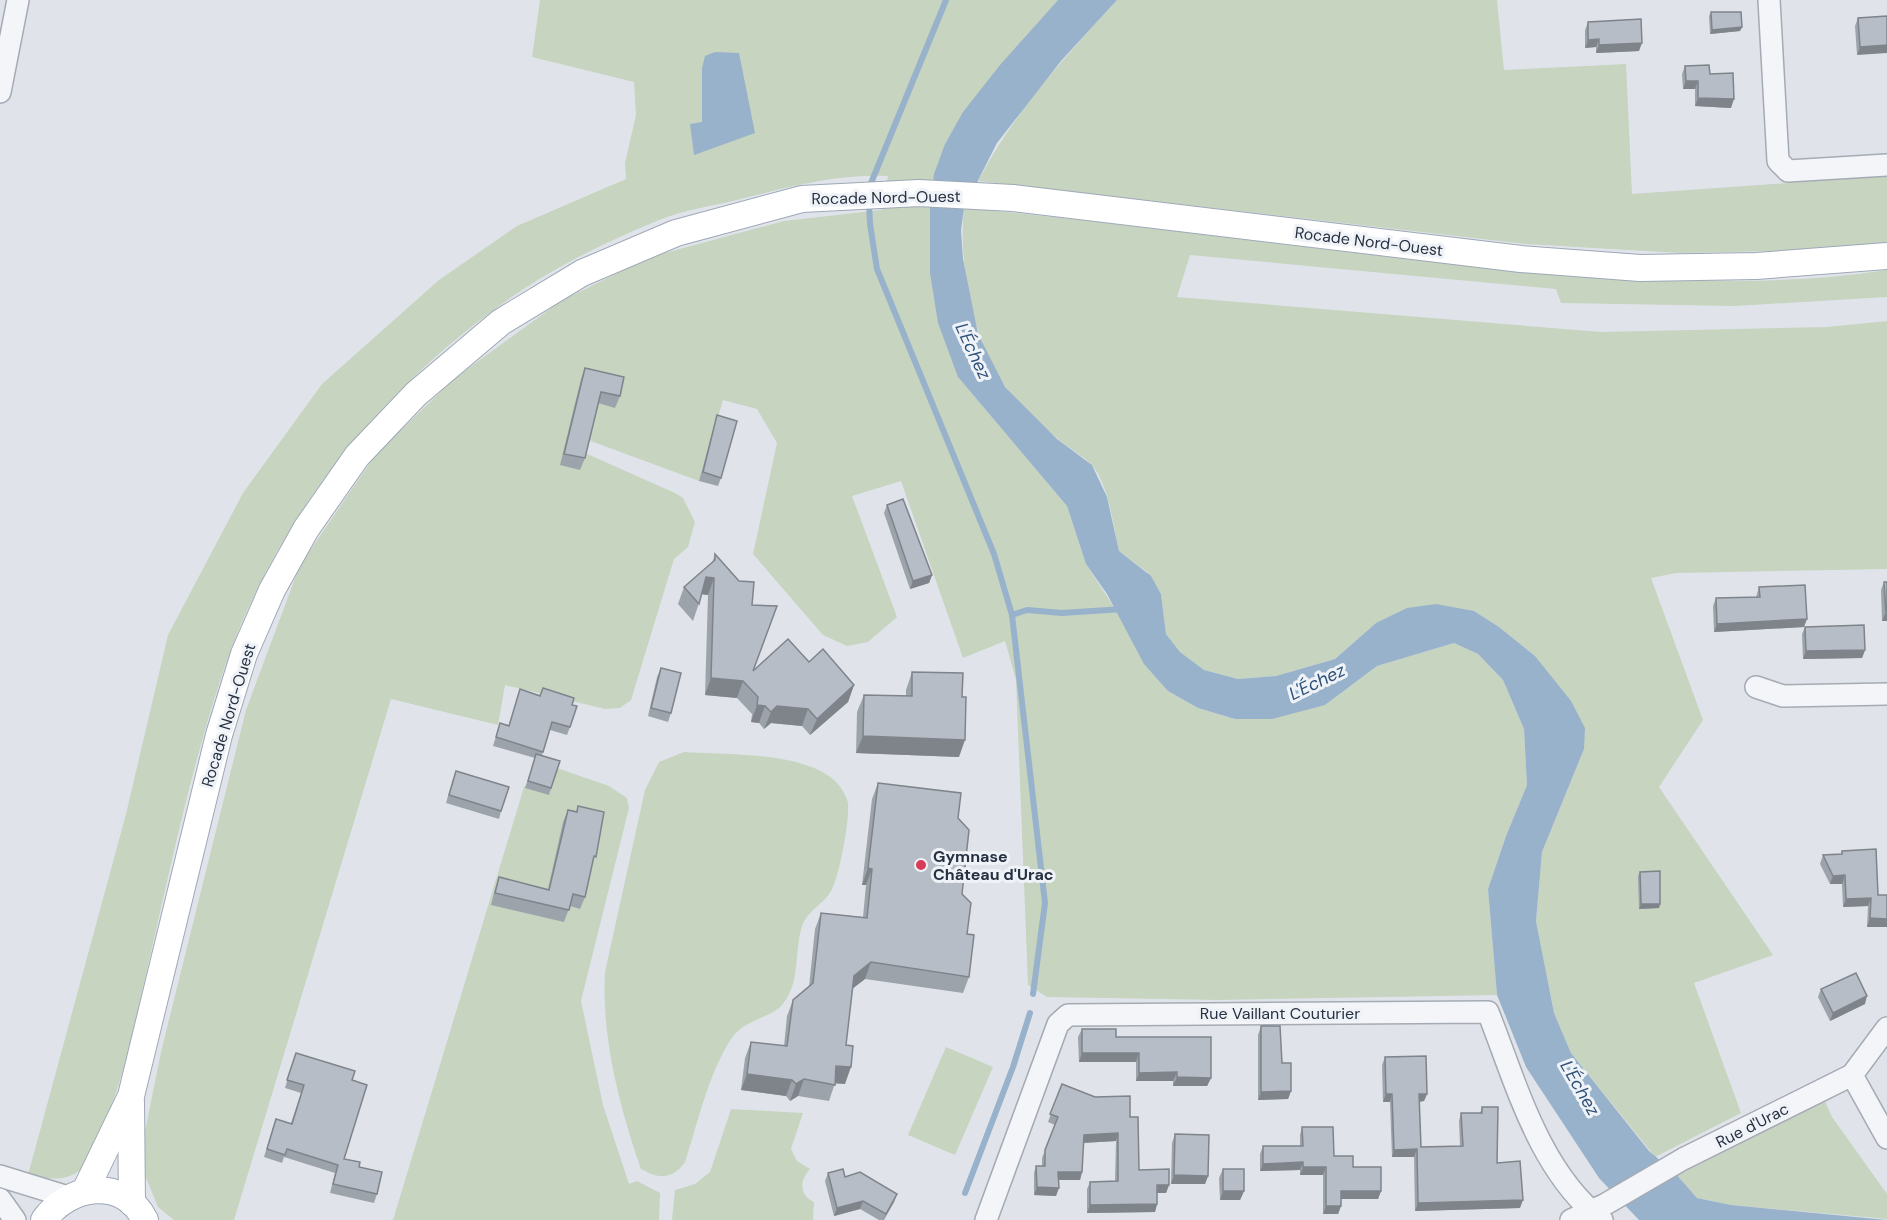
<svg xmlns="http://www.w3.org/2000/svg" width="1887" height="1220" viewBox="0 0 1887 1220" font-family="'DM Sans',sans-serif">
	<rect width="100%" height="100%" fill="#e0e4ea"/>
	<g fill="#c6d4c0">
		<path d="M540,0H1058C1017,46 976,91 945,144L958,377L1067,506L1086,564L1168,691L1198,708L1235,719L1325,705L1377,666L1454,643L1478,654L1503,680L1524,729L1527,785L1506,836L1488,889L1497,995L1219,1000L1047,997L1028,985L1016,680L1005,641L963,658L901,481L852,496L897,617L868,642L847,646L823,635L753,554L777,443L757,409L723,400L699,481L588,440L581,379L585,453L675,493L683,498L695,522L688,547L674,559L631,700L620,708L605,709L505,685L498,725L391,699L234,1220H174L158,1207L139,1161L161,1052L246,710L300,565L376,454L455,378L561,301L650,257L784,221L881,210L888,176C835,174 789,187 737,200C712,206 684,210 659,220C613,239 564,262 522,290C385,382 274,517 222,675C190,772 169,874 146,974C133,1029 123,1083 100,1135C95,1146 91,1158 83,1167C69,1183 47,1179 28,1175L126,814L168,635L243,493L322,384L439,280L517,226L626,179L625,163L636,115L634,82L532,57Z"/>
		<path d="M1117,0H1497L1504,70L1626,64L1632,194L1887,176V243L1774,251L1680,253L1526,244L978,181C1013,113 1066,56 1117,0Z"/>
		<path d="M964,208C1158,226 1349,256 1543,272C1658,280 1772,288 1887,270V297L1735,306L1561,303L1556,289L1190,255L1177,297L1601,332L1827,327L1887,321V569L1676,573L1651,578L1703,720L1659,787L1773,955L1694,983L1741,1113L1655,1157L1571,1053L1554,1013L1536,921L1542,852L1584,749L1535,656L1499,627L1474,611L1376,623L1335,659L1276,676L1238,679L1204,670L1180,652L1166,634L1161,594L1147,572L1119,551C1113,526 1109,484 1091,464C1082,455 1068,448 1058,439C1040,424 1020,406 1006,388C972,345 958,260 964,208Z"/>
		<path d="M684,752C725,755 807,751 837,783C841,787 847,797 848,803C850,819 839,878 831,891C824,904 808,910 802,926C794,951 801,981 783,1004C770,1019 744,1019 731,1039C708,1075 698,1122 685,1162C672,1180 659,1179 641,1169C620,1108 601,1037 605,972L645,790L659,762Z"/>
		<path d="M557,768L609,786L627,798L629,808L581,1001L603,1105L629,1184L637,1181L660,1193L659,1220H393L524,787Z"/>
		<path d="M946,1047L993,1067L955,1155L908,1135Z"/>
		<path d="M1824,1099L1832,1117L1887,1194V1219L1731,1205L1697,1198L1675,1173Z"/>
		<path d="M731,1109L803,1113L791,1149L797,1161L810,1169C800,1180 798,1194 814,1202L813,1220H672L675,1190L695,1184L710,1172Z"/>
	</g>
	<g fill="#98b2cc">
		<path d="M1058,0H1117L1061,61L997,143L964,208L961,230L963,259L978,334L1005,387L1057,439L1092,465L1107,497L1119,551L1151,576L1161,594L1166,634L1180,652L1204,670L1238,679L1276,676L1335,659L1376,623L1407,608L1436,604L1474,611L1499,627L1535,656L1571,701L1585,728L1584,749L1542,852L1536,921L1554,1013L1571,1053L1649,1151L1675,1173L1697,1198L1731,1205L1887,1220H1639L1599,1178L1526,1067L1497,995L1488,889L1506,836L1527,785L1524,729L1503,680L1478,654L1454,643L1377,666L1325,705L1272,719H1235L1198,708L1168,691L1144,664L1107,594L1086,564L1067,506L958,377L938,323L930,273V207L934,174L945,144L963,112L1000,65Z"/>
		<path d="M715,52L739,53L755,133L694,155L690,124L702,122V68L705,56Z"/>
	</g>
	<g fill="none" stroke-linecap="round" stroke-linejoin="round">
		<g stroke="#98b2cc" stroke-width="6">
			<path d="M869,188L946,0"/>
			<path d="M869,202L870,224L877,269L994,554L1012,615L1045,903L1033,994"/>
			<path d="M1012,615L1027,610L1062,613L1123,609"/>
			<path d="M965,1193L1013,1067L1030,1013"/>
		</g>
		<g stroke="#a5abb4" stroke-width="24">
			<g id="minor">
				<path d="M1769,0L1778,161L1788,171L1887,165"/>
				<path d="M0,92L18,0"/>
				<path d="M1756,687L1783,696L1887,694"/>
				<path d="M1852,1075L1887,1138"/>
				<path d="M0,1176L68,1197"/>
				<path d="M0,1199L15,1220"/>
				<path d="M986,1220L1058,1024L1068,1015L1488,1012C1516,1083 1539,1171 1602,1220"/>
				<path d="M1571,1220L1604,1205L1683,1159L1852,1075L1887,1028"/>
			</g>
		</g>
		<g stroke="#9ea8b6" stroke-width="28">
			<g id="major">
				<path d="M131,1102L132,1203"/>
				<path d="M85,1191L131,1096L219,735L244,654L272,590L306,529L357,456L416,394L501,322L582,273L676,233L802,199L919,193L1013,198L1521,259L1640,268L1756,266L1887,256"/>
				<path d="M44,1220C69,1185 123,1176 145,1220"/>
			</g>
		</g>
		<use href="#minor" stroke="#f3f5f8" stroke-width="21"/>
		<use href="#major" stroke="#fff" stroke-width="26"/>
	</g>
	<g fill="#9da3ab">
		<path d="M1711,12L1742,27L1740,31L1710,34L1709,16Z"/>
		<path d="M1887,16L1857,55L1855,26L1858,18Z"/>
		<path d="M1588,22L1639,51L1596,53V47L1585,48V30Z"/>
		<path d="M1685,66L1710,74L1731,108L1695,106V89H1683L1682,74Z"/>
		<path d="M585,368L620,396L615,408L598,403L585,458L580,470L560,465L581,379Z"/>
		<path d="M717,415L721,478L718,486L699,481Z"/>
		<path d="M887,505L932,575L929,583L910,589L884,513Z"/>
		<path d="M715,554L752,605L753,671L809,662L854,685L848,702L810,735L802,726L771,723L764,729L759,723L751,722L752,714L737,698L705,695L708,595L702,594L693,621L678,604L684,587L712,563Z"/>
		<path d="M1884,582H1887V621H1882L1881,590Z"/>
		<path d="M1759,587L1804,627L1714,632L1713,606L1716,598L1756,597Z"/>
		<path d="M1805,627L1865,650L1862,658L1803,659L1802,634Z"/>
		<path d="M661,668L671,713L668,722L648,716L657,677Z"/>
		<path d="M912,672L959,757L856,753L857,712L864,695L906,696V690Z"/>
		<path d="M520,689L572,705L570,727L567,735L550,730L542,755L560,761L549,795L525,788L535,758L493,746L500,723L509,725Z"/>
		<path d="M453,779L501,811L499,819L446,803Z"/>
		<path d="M878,783L958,818L962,894L967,934L969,977L963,993L865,979L852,989L846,1045L845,1084L835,1083L829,1101L798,1096L790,1101L786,1096L741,1090L745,1058L751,1042L784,1046L787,1016L793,1000L809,987L815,929L821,913L863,917L866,885H862L872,799Z"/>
		<path d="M578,806L592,868L585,897L580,909L570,906L564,922L491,905L495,889L499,877L548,889L563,822L568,810L576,812Z"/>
		<path d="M1842,851L1878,895H1887V927H1867L1868,906L1843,907L1842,884H1830L1820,864L1823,855L1841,854Z"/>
		<path d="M1640,872L1660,904L1659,908L1639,909L1638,876Z"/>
		<path d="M1821,989L1865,1004L1830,1021L1818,997Z"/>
		<path d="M1261,1026L1282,1063L1291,1091L1288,1099L1258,1100V1035Z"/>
		<path d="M1082,1029L1116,1037L1211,1078L1207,1086H1173V1081H1136V1062H1079L1078,1037Z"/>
		<path d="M1385,1057L1427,1094L1424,1101L1419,1102L1421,1147L1460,1146L1459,1121L1461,1113H1480L1482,1107L1497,1163L1520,1208L1415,1211L1414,1157H1392L1390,1102H1383L1382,1065Z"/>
		<path d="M293,1061L352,1080L344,1159L359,1167L377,1194L374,1203L330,1193L335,1173L284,1157L282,1163L264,1157L273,1127L291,1123L301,1093L285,1088Z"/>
		<path d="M1062,1084L1130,1117L1139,1170L1169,1185L1166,1193H1157V1204L1155,1212L1087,1213V1189L1090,1182L1115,1181L1116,1141L1083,1143L1082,1172L1080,1180H1058L1056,1196L1034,1195V1173L1036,1166H1042V1158L1055,1125L1048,1122Z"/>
		<path d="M1302,1127L1334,1156L1353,1167L1381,1191L1378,1199H1341V1206L1338,1214H1323V1175H1300V1170L1260,1171V1154L1263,1146H1300V1135Z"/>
		<path d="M1175,1134L1208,1176L1205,1184H1171L1172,1143Z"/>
		<path d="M1223,1169L1244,1191L1240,1200H1220L1219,1178Z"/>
		<path d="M828,1173L845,1177L894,1202L884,1220H879L860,1209L834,1216L825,1181Z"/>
	</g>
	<g fill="#7f848b">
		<path d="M1742,27L1740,31L1710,34L1712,30Z"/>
		<path d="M1599,39L1596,47L1585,48L1588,40Z"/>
		<path d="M1642,43L1639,51L1596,53L1599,45Z"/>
		<path d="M1887,45V53L1857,55L1860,47Z"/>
		<path d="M1686,81H1698L1695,89H1683Z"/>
		<path d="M1698,98L1734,99L1731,108L1695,106Z"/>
		<path d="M932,575L929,583L910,589L913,581Z"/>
		<path d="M706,577L714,578L708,595L700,594Z"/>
		<path d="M1886,612H1887V621H1882Z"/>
		<path d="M1807,619L1804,627L1714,632L1717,624Z"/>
		<path d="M1865,650L1862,658L1803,659L1806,651Z"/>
		<path d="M711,678L743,681L737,698L705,695Z"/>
		<path d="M854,685L848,702L810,735L817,719Z"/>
		<path d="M757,705L765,706L759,723L751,722Z"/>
		<path d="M777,706L808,709L802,726L771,723L764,729L771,712Z"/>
		<path d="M863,736L965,740L959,757L856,753Z"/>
		<path d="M868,868L872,869L866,885H862Z"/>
		<path d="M1845,875L1842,884H1830L1833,876Z"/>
		<path d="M1871,898L1868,906L1843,907L1846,899Z"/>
		<path d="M1641,904H1660L1659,908L1639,909Z"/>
		<path d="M1870,918L1887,919V927H1867Z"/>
		<path d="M871,962L865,979L848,992L854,976Z"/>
		<path d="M1867,996L1865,1004L1830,1021L1833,1013Z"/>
		<path d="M1082,1053H1139L1136,1062H1079Z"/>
		<path d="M836,1066L851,1067L845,1084L830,1083Z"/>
		<path d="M1177,1072L1173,1081H1136L1139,1073Z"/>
		<path d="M747,1074L792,1080L786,1096L741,1090Z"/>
		<path d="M1177,1077L1211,1078L1207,1086H1173Z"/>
		<path d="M804,1079L798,1096L790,1101L796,1084Z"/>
		<path d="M1291,1091L1288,1099L1258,1100L1261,1092Z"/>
		<path d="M1386,1094H1392L1390,1102H1383Z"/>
		<path d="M1419,1094H1427L1424,1101L1416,1102Z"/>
		<path d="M1118,1133L1116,1141L1081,1143L1084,1135Z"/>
		<path d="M1417,1149L1414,1157H1392L1394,1150Z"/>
		<path d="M1303,1162L1300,1170L1260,1171L1263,1164Z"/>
		<path d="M1303,1167H1326L1323,1175H1300Z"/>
		<path d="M1058,1172H1082L1080,1180H1055Z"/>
		<path d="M1174,1175L1208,1176L1205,1184H1171Z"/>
		<path d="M1157,1185H1169L1166,1193H1154Z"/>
		<path d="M1037,1187L1059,1188L1056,1196L1034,1195Z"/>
		<path d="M1223,1191H1244L1240,1200H1220Z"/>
		<path d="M1341,1191H1381L1378,1199H1338Z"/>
		<path d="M897,1194L894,1202L883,1220L886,1214Z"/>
		<path d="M1523,1200L1520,1208L1415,1211L1418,1203Z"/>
		<path d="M863,1201L860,1209L834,1216L837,1208Z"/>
		<path d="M1157,1204L1155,1212L1087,1213L1090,1205Z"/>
		<path d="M1326,1206H1341L1338,1214H1323Z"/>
	</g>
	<g fill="#b6bdc7" stroke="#7f848b" stroke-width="1.5">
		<path d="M1711,12H1741L1742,27L1712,30Z"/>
		<path d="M1887,16V45L1860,47L1858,18Z"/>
		<path d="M1641,19L1642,43L1599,45V39L1588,40V22Z"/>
		<path d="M1709,65L1710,74L1733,73L1734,99L1698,98V81H1686L1685,66Z"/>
		<path d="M585,368L624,377L620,396L601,392L585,458L564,454Z"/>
		<path d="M717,415L737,421L721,478L703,472Z"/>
		<path d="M903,499L932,575L913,581L887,505Z"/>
		<path d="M715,554L739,581L754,582L752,605L777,606L753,671L788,639L809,662L823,649L854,685L817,719L808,709L777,706L771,712L765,706L757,705L758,697L743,681L711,678L714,578L706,577L699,604L684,587L715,560Z"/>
		<path d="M1884,582H1887V612H1886Z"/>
		<path d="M1805,585L1807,619L1717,624L1716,598L1760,597L1759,587Z"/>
		<path d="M1864,625L1865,650L1806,651L1805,627Z"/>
		<path d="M661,668L681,673L671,713L651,708Z"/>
		<path d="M912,672L963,673L962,697H966L965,740L863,736L864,695L912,696Z"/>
		<path d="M543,688L574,698L572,705L577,706L570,727L552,722L543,752L496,737L500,723L509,726L520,689L540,696Z"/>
		<path d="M536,754L560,761L551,788L528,781Z"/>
		<path d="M456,771L509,787L501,811L449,795Z"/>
		<path d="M878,783L961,793L958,818L969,830L962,894L971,903L967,934L974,935L969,977L871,962L854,976L846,1045L853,1046L851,1067L836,1066L835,1085L804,1079L796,1084L792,1080L747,1074L751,1042L787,1046L793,1000L813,983L821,913L867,918L872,869L868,868Z"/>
		<path d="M578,806L604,812L596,857L594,856L585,897L573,894L569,910L495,893L499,877L549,890L568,810L577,812Z"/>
		<path d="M1876,849L1878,895H1887V919L1870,918L1871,898L1846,899L1845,875L1833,876L1823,855L1842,854V851Z"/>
		<path d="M1660,871V904H1641L1640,872Z"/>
		<path d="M1856,973L1867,996L1833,1013L1821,989Z"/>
		<path d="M1261,1026H1280L1282,1063H1291V1091L1261,1092Z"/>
		<path d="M1082,1029H1116V1037H1211V1078L1177,1077V1072L1139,1073V1053H1082Z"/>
		<path d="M296,1053L355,1071L352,1080L367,1085L344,1159L360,1162L359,1167L382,1172L377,1194L333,1184L338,1165L287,1149L285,1155L267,1149L276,1119L292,1124L304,1085L287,1080Z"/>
		<path d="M1426,1056L1427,1094H1419L1421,1147L1463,1146L1461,1113H1482V1107H1498L1497,1163L1520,1161L1523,1200L1418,1203L1417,1149L1394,1150L1392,1094H1386L1385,1057Z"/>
		<path d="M1062,1084L1095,1097L1130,1096V1117H1138L1139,1170L1169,1169V1185H1157V1204L1090,1205V1182L1118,1181V1133L1084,1135L1082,1172H1058L1059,1188L1037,1187L1036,1166H1045V1150L1058,1117L1050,1114Z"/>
		<path d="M1302,1127H1333L1334,1156H1353V1167H1381V1191H1341V1206H1326V1167H1303V1162L1263,1164V1146H1303Z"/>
		<path d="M1175,1134L1209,1135L1208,1176L1174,1175Z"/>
		<path d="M843,1169L845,1177L860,1172L897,1194L886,1214L863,1201L837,1208L828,1173Z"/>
		<rect x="1223" y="1169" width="21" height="22"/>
	</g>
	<circle fill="#d83c56" stroke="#eff3f7" stroke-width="2" cx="921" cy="865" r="6"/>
	<g text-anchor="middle" stroke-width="6" stroke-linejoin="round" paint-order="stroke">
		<g font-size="16" fill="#273142" stroke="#eff3f7">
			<text transform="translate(886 197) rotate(-1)" y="6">Rocade Nord-Ouest</text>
			<text transform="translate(1369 241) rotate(7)" y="6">Rocade Nord-Ouest</text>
			<text transform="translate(228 715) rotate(-73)" y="6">Rocade Nord-Ouest</text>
			<text x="1280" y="1019">Rue Vaillant Couturier</text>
			<text transform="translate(1752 1125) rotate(-27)" y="6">Rue d'Urac</text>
		</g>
		<g font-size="16" font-weight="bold" fill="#273142" stroke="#eff3f7" text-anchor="start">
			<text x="933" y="862">Gymnase<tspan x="933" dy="18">Château d'Urac</tspan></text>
		</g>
		<g font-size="18" font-style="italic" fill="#2e5179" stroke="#eff3f7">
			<text transform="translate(973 351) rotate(65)" y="6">L'Échez</text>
			<text transform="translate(1317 682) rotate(-26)" y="6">L'Échez</text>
			<text transform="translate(1580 1088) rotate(60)" y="6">L'Échez</text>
		</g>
	</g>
</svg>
